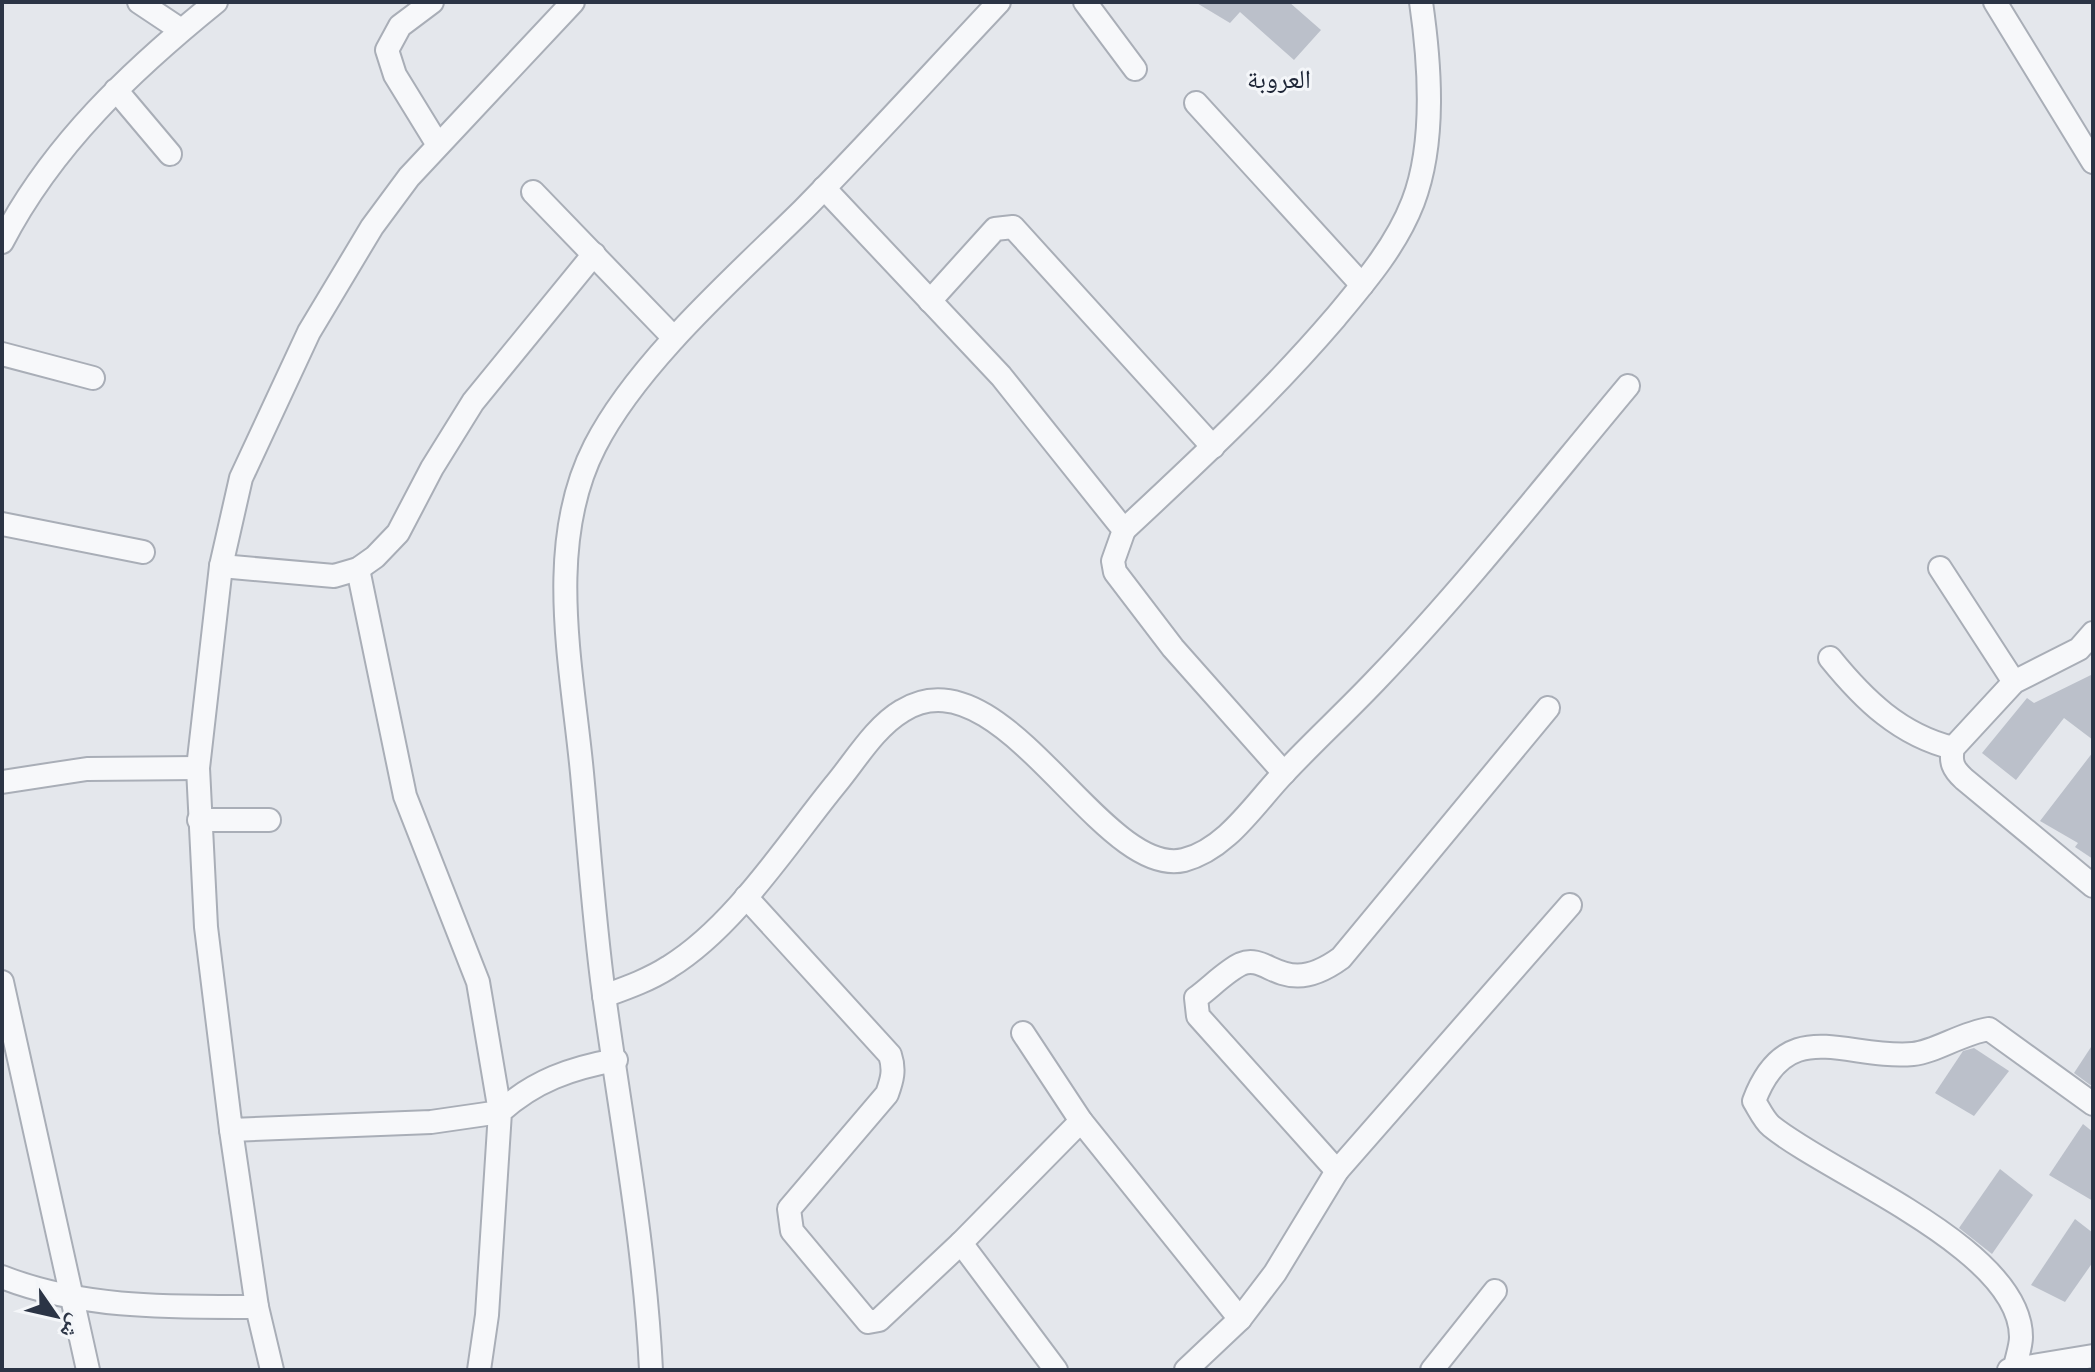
<svg xmlns="http://www.w3.org/2000/svg" width="2095" height="1372" viewBox="0 0 2095 1372" font-family="'IBM Plex Sans','Noto Naskh Arabic',sans-serif">
	<rect width="100%" height="100%" fill="#e4e7ec"/>
	<g fill="#bbc0ca">
		<path d="M1195,2H1289L1321,30L1294,60L1240,12L1230,23Z"/>
		<path d="M2093,674V740L2064,718L2016,780L1982,753L2027,698L2034,703Z"/>
		<path d="M2093,752V859L2075,847L2078,843L2040,821Z"/>
		<path d="M2093,1044V1087L2074,1073Z"/>
		<path d="M1974,1048L2009,1071L1974,1116L1935,1093L1963,1051Z"/>
		<path d="M2083,1124L2093,1132V1201L2049,1175Z"/>
		<path d="M2000,1169L2033,1195L1992,1254L1959,1228Z"/>
		<path d="M2075,1219L2093,1233V1262L2065,1302L2031,1285Z"/>
	</g>
	<g fill="none" stroke-linecap="round" stroke-linejoin="round">
		<g stroke="#a9aeb7" stroke-width="26">
			<g id="minor">
				<path d="M139,2L181,30"/>
				<path d="M432,2L400,26L387,50L395,75L438,145"/>
				<path d="M1085,2L1135,69"/>
				<path d="M1995,2L2093,162"/>
				<path d="M116,90L170,154"/>
				<path d="M1196,103L1362,285"/>
				<path d="M824,188L1001,376L1124,530L1113,561L1115,572L1173,648L1284,773"/>
				<path d="M533,192L674,338"/>
				<path d="M2,242C52,145 132,70 216,2"/>
				<path d="M930,301L995,229L1013,227L1213,447"/>
				<path d="M2,354L93,378"/>
				<path d="M2,524L143,552"/>
				<path d="M1124,530C1197,462 1270,394 1335,318C1365,282 1396,246 1413,202C1436,142 1430,64 1421,2"/>
				<path d="M221,566L334,576L358,569L375,557L398,533L432,468L473,402L594,254"/>
				<path d="M1940,568L2014,682"/>
				<path d="M358,569L405,796L478,982L500,1112L431,1122L231,1130L206,927L198,768L221,566L241,478L309,332L372,227L409,177L573,2"/>
				<path d="M2093,633L2079,649L2014,682L1953,748C1950,762 1953,769 1964,779L2093,886"/>
				<path d="M1830,658C1864,700 1900,735 1953,748"/>
				<path d="M2,782L87,769L198,768"/>
				<path d="M199,820H269"/>
				<path d="M746,897L890,1055C895,1070 892,1080 887,1094L789,1209L792,1231L868,1322L879,1320L961,1243L1081,1121"/>
				<path d="M2,982L88,1370"/>
				<path d="M604,996C626,988 649,980 669,967C734,927 787,844 835,785C855,761 875,727 902,711C1002,648 1101,880 1184,860C1227,849 1255,803 1284,773C1315,740 1348,710 1379,677C1467,585 1546,484 1628,386"/>
				<path d="M1023,1033L1081,1121L1240,1319"/>
				<path d="M231,1130L257,1307L272,1370"/>
				<path d="M1337,1171L1198,1016L1196,998C1210,988 1226,971 1241,964C1269,952 1283,1000 1341,958L1548,708"/>
				<path d="M961,1243L1056,1370"/>
				<path d="M2,1277C83,1309 171,1307 257,1307"/>
				<path d="M2015,1367C2017,1357 2021,1346 2021,1337C2021,1249 1831,1175 1771,1126C1764,1120 1759,1109 1754,1101C1787,1013 1846,1060 1913,1054C1935,1052 1962,1033 1989,1029L2093,1104"/>
				<path d="M479,1370L487,1315L500,1112C534,1081 571,1068 616,1060"/>
				<path d="M651,1370C645,1244 621,1120 604,995C594,922 589,847 582,773C572,667 544,545 595,446C638,362 735,277 803,210C870,142 934,71 999,2"/>
				<path d="M1186,1370L1240,1319L1275,1273L1337,1171L1570,905"/>
				<path d="M1432,1370L1495,1291"/>
				<path d="M2009,1370L2093,1356"/>
			</g>
		</g>
		<use href="#minor" stroke="#f7f8fa" stroke-width="22"/>
	</g>
	<g text-anchor="middle" stroke-width="6" stroke-linejoin="round" paint-order="stroke">
		<g font-size="26" fill="#1d2536" stroke="#f4f6f9">
			<text x="1279" y="88">العروبة</text>
		</g>
	</g>
	<rect width="2095" height="1372" fill="none" stroke="#2b3445" stroke-width="8"/>
	<g transform="translate(56 1316) rotate(124)" stroke="#f4f6f9" stroke-width="6" paint-order="stroke">
	<path d="M0-6L14 30L0 20L-14 30Z" fill="#2b3445"/>
	<text y="-12" font-size="22" font-weight="bold" text-anchor="middle" fill="#2b3445">ش</text>
	</g>
</svg>
